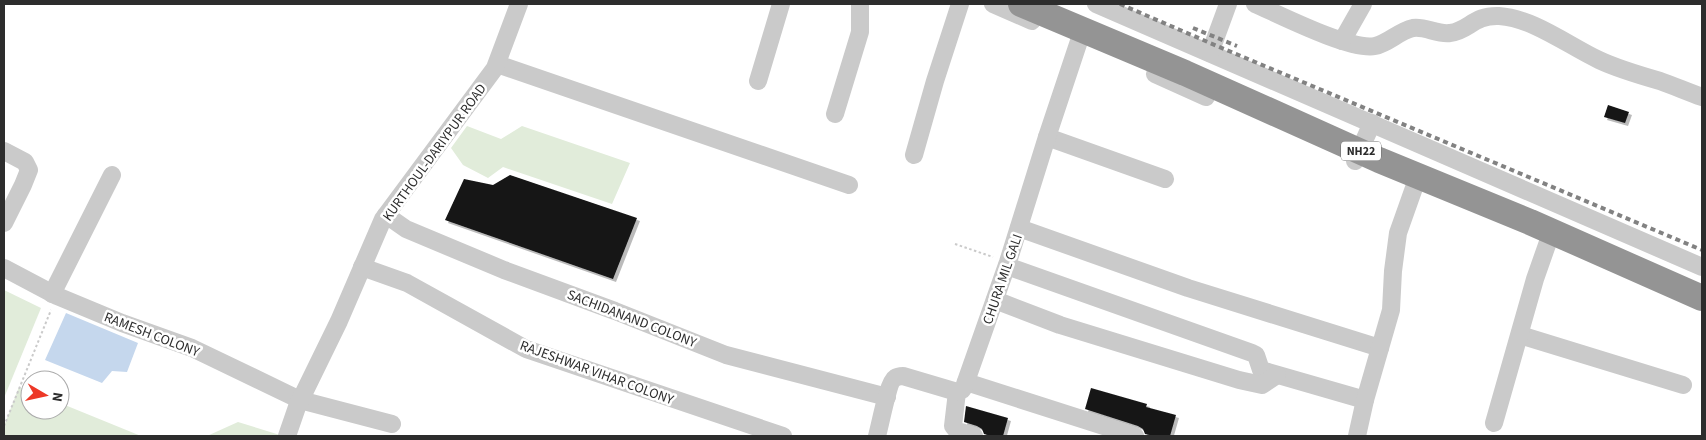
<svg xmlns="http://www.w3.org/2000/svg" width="1706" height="440" viewBox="0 0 1706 440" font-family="'Source Sans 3',sans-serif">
	<defs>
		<filter id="shadow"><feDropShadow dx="3" dy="3" stdDeviation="0" flood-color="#0004"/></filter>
	</defs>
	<rect width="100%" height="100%" fill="#fff"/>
	<g fill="#e1ecda">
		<path d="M467,126L501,139L522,126L630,163L612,204L503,167L488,178L463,165L451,148Z"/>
		<path d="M4,290L41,308L4,398Z"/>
		<path d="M19,387L30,391V410H60V403L141,436H4V426Z"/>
		<path d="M238,422L280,435L207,436Z"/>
	</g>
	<path fill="#c5d7ed" d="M66,313L138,343L127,372L112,371L102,383L45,360Z"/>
	<g fill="#141414" filter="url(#shadow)">
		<path d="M1608,105L1629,112L1625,123L1604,117Z"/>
		<path d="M510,175L637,218L613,279L445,220L464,179L493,185Z"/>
		<path d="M1091,388L1147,404L1146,407L1176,415L1170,436H1154L1145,434L1143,429L1138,426L1085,409Z"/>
		<path d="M966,406L1008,418L1003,436H991L984,434L982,429L977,426L964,422Z"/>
	</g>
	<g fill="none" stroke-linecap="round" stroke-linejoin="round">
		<g stroke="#cacaca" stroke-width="2" stroke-dasharray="2.5 2.5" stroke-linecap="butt">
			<path d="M955,244L993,257"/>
			<path d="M4,426L51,310"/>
		</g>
		<g stroke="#cacaca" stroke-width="18">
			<path d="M993,4L1032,21"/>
			<path d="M1096,4L1702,267"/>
			<path d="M1255,4C1280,15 1351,51 1375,46C1389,43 1399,31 1413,28C1425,26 1438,35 1450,33C1469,31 1473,15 1499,16C1533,18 1569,46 1599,60C1618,69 1639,75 1660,81C1674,86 1688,92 1702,97"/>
			<path d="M1342,41L1363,4"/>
			<path d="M1210,53L1228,4"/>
			<path d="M497,64L849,185"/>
			<path d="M1155,74L1206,97"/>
			<path d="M758,81L781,4"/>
			<path d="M835,114L860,32V4"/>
			<path d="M1047,137L1165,179"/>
			<path d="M4,151L25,162L29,170L23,185L4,223"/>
			<path d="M914,155L935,81L960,4"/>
			<path d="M1355,161L1372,123"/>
			<path d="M386,215L406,229L504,270L615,311L726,355L887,397"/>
			<path d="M1019,228L1188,288L1380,348"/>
			<path d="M1007,266L1252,353L1256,355L1261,370L1365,400"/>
			<path d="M362,267L407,283L526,349L783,436"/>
			<path d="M4,268L57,296L122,323L192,348L300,400L392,424"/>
			<path d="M52,294L112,175"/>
			<path d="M995,300L1060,325L1239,380L1262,385L1277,375"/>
			<path d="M1520,335L1683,385"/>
			<path d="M966,382L1135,436"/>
			<path d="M957,392L953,426L957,431L974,436"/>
			<path d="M1494,423L1535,279L1548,242"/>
			<path d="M287,436L297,407L339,321L383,219L495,68L519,4"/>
			<path d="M877,436C880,426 888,382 895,378C898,376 900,376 903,376L957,392L962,390L964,387L1008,262L1047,137L1079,41"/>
			<path d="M1357,436L1365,400L1391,310L1393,271L1398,233L1415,185"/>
		</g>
		<g stroke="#828282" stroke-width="4" stroke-dasharray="5 4" stroke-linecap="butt">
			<path d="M1120,4L1210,43L1702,250"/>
			<path d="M1193,28L1237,46"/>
		</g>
		<path stroke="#949494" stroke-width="26" d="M1021,4L1185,73L1379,160L1530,222L1702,298"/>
	</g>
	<g text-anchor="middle" stroke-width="5" stroke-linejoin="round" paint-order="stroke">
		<rect fill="#fff" stroke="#6c6c6c" stroke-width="1" x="1341" y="141.5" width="40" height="19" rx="4"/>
		<g font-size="12" font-weight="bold" fill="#2d2d2d">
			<text x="1361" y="155">NH22</text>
		</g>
		<g font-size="14" fill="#2d2d2d" stroke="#fff">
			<text transform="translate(434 152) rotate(-54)" y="5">KURTHOUL-DARIYPUR ROAD</text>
			<text transform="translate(1002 279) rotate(-71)" y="5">CHURA MIL GALI</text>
			<text transform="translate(632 318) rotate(21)" y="5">SACHIDANAND COLONY</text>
			<text transform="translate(152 334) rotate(21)" y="5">RAMESH COLONY</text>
			<text transform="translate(597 372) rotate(20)" y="5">RAJESHWAR VIHAR COLONY</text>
		</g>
	</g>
	<rect width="1706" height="440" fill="none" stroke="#2d2d2d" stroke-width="10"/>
	<g transform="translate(45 395) rotate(99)"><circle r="24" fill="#ffffff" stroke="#ababab"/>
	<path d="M0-4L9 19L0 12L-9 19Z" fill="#ed3827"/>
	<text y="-8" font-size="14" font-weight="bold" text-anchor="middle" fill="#2d2d2d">N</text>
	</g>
</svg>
